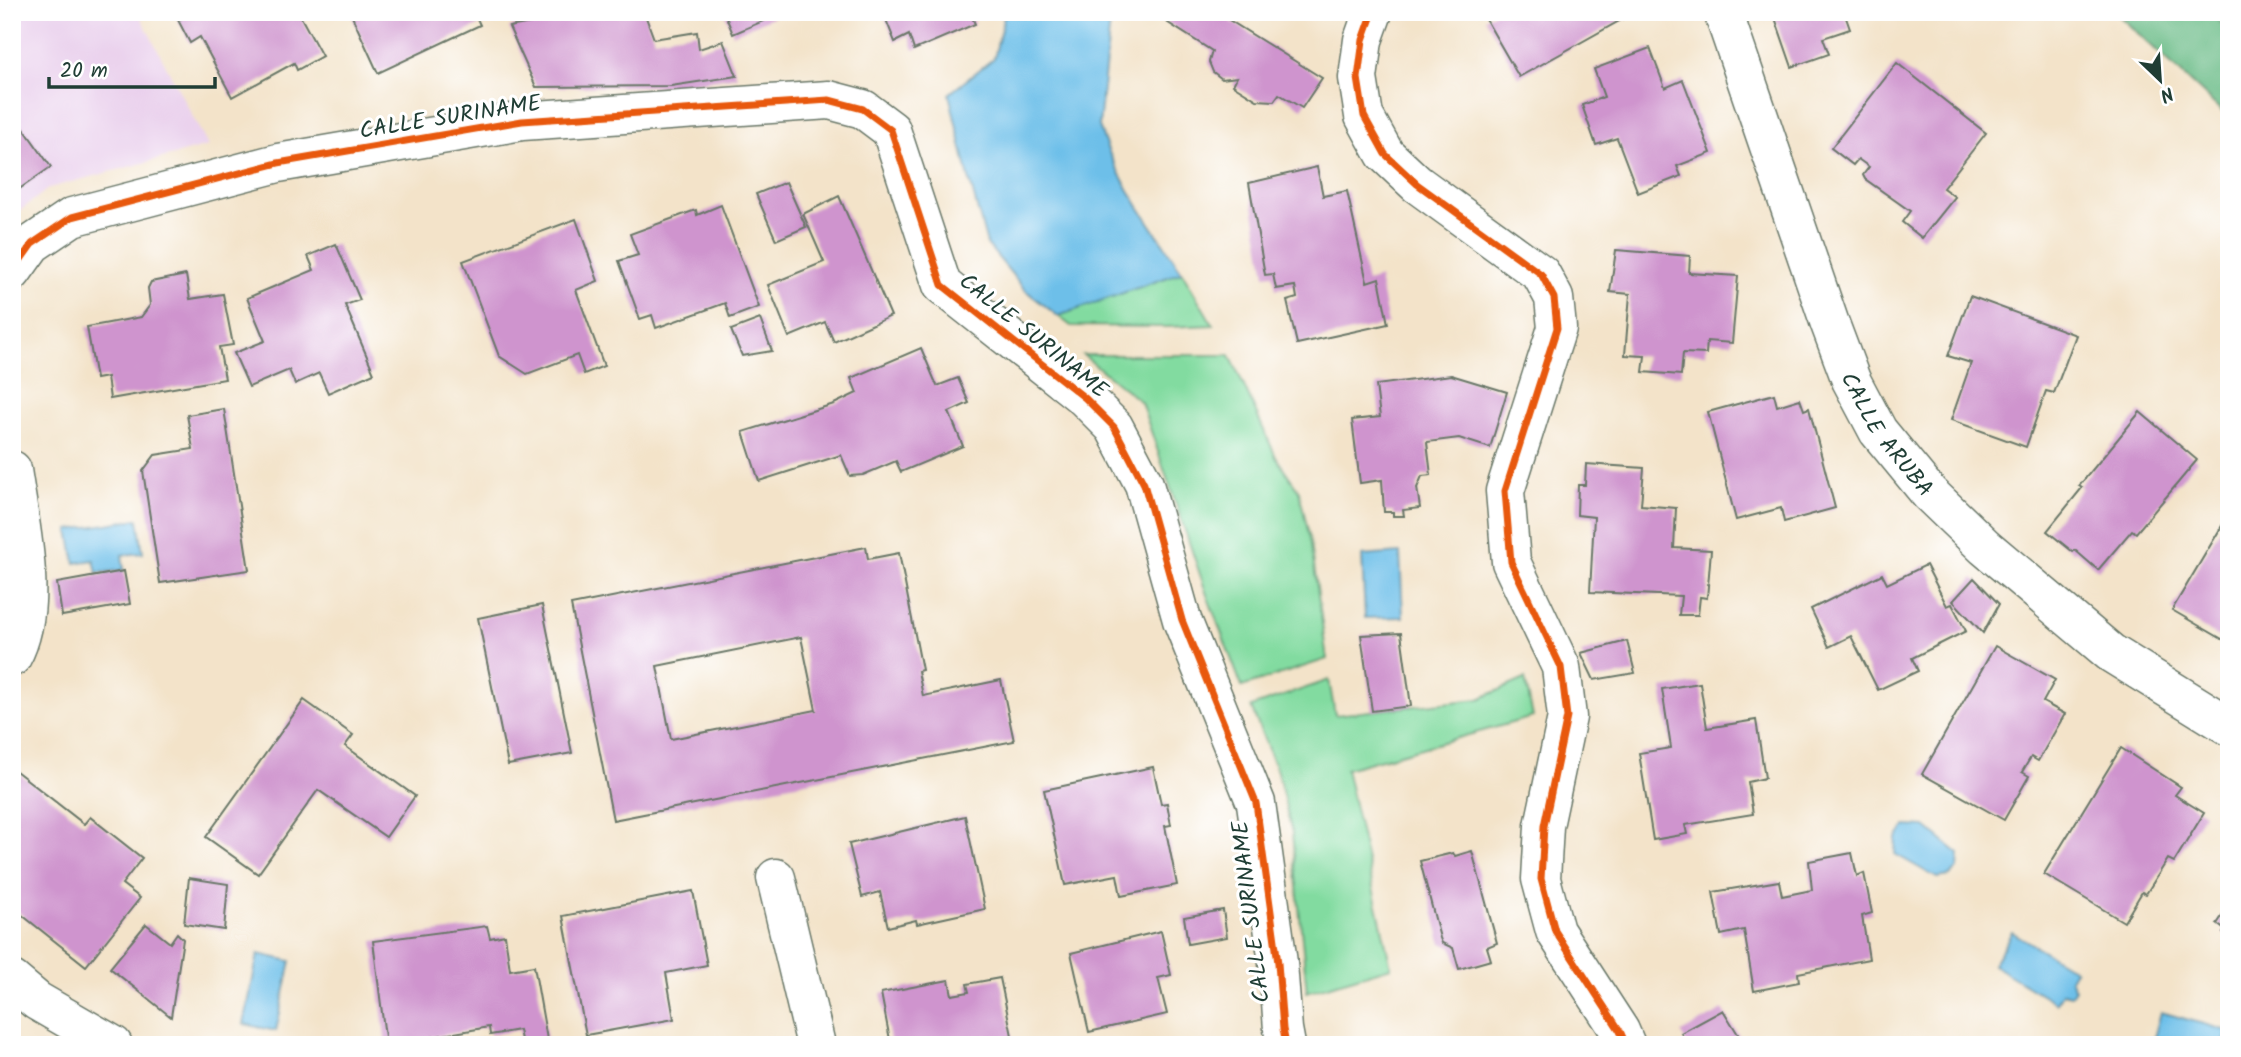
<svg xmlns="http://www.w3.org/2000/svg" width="2241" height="1057" viewBox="0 0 2241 1057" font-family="Kalam,sans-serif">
	<rect width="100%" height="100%" fill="#fff"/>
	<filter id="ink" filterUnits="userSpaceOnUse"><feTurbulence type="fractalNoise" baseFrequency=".0143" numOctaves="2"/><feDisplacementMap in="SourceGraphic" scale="14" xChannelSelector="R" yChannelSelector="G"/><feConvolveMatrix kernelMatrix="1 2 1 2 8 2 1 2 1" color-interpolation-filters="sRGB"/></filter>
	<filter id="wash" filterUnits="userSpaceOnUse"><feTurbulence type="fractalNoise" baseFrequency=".00686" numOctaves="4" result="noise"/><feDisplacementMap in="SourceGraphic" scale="28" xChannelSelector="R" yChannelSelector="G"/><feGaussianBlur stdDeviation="1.57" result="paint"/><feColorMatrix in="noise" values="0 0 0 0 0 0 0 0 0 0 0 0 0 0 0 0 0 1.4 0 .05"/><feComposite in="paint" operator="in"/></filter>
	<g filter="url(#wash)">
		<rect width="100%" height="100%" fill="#f3e3c9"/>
		<path fill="#ead1ed" d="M12,12H138L208,146L49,188L12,217Z"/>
		<g fill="#82dba0" stroke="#508c6a" stroke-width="2">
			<path d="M1182,272L1213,325L1167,327L1071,326L1058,316Z"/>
			<path d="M1083,355H1230L1276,457L1299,491L1311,544L1327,659L1242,687L1207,595L1141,402Z"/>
			<path d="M1525,679L1533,717L1346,769L1391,967L1307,992L1292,833L1278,774L1251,707L1329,680L1335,715L1479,699Z"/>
		</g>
		<path fill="#69bb86" stroke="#447c5d" stroke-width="2" d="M2115,12H2212L2229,32V118Z"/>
		<g fill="#6dbfe9" stroke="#467e8e" stroke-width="2">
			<path d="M1005,12H1111L1099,126C1115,178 1153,226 1182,272L1058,316L1025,290L987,244L968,174L949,94L994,58Z"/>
			<path d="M138,519L143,553L122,555L124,570L97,573L94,560L75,563L69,530Z"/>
			<path d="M1400,553L1403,617L1365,618L1362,556Z"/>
			<path d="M1906,826L1926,827L1959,854L1958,868L1950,876L1937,878L1895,854L1896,839Z"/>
			<path d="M2012,932L2075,970L2070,979L2075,989L2071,995L2062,993L2056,1003L1993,965Z"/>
			<path d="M258,954L291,961L276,1031L244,1024Z"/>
			<path d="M2161,1012L2228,1031L2224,1045H2152Z"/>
		</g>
		<g id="blocks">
			<g fill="#cf94ce" fill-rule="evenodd">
				<path d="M193,12H298L322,56L297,70L294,63L232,97L200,37L190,43L178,20Z"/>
				<path d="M350,12H474L480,25L378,73Z"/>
				<path d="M568,12H644L654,39L697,32L699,49L723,41L737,76L671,86L536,87L509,27L569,16Z"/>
				<path d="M724,12H784L733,34Z"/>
				<path d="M883,12H970L975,24L914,50L909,35L895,42Z"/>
				<path d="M1151,12H1216L1322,78L1302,108L1279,94L1274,101L1257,100L1233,85L1237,77L1222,79L1213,72L1209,62L1212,51Z"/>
				<path d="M1495,12H1626L1628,16L1519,77L1485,18Z"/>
				<path d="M1773,12H1844L1850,29L1823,38L1829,54L1792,67Z"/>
				<path d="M1650,48L1665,88L1683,80L1711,153L1677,166L1681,176L1638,193L1617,138L1596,145L1582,105L1604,97L1594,69Z"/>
				<path d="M1897,63L1986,133L1943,188L1955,197L1922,238L1902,222L1910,211L1865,179L1863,175L1869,167L1858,159L1853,165L1831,148Z"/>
				<path d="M12,112L51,167L12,194Z"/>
				<path d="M1317,167L1323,196L1347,191L1367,282L1379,278L1388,324L1297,344L1287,301L1297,298L1295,286L1276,289L1273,274L1265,275L1249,183Z"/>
				<path d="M786,182L806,227L776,240L756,194Z"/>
				<path d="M839,196L891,316L834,342L825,322L789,337L768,285L824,262L803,214Z"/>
				<path d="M721,205L759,307L730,318L725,303L656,328L652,315L640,319L619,261L638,255L630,234L693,211L696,210L697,215Z"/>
				<path d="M576,219L598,281L576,290L604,366L584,374L577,355L527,374L499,356L463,261Z"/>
				<path d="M336,244L360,300L345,305L374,373L328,393L319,373L295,384L289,370L249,387L234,353L265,341L247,298L314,270L308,256Z"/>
				<path d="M1616,250L1690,256L1689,273L1738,276L1732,343L1707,341L1706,354L1683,353L1681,375L1643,372L1645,356L1625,355L1630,294L1610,292Z"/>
				<path d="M186,275L190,299L223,294L233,345L219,347L225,379L110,399L107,377L96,379L87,327L141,317L150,305L148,288L151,282Z"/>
				<path d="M1970,296L2076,335L2054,393L2046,391L2026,447L1951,420L1971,363L1948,356Z"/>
				<path d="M760,319L772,351L742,356L731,330Z"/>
				<path d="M921,348L937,386L958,378L969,403L949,412L963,446L901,472L896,461L863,475L850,476L841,455L759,481L743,432L834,404L857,393L851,378Z"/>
				<path d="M1451,375L1507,392L1490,448L1459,438L1427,442L1431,475L1422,476L1417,488L1420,508L1403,510L1404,516H1393V512H1384L1382,480L1360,483L1352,420L1380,417L1376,385Z"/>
				<path d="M1774,394L1777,406L1800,399L1804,410L1809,408L1835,508L1784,522L1781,508L1736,520L1708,412Z"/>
				<path d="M224,409L249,570L160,583L143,471L155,455L193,449L187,415Z"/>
				<path d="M2140,412L2197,460L2136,533L2132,530L2098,570L2075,550L2073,552L2047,531L2082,488L2079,486Z"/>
				<path d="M1586,464L1644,468L1641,505L1676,508L1674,548L1711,550L1707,598L1700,597L1698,615H1679L1681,596L1590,592L1594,517L1577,515L1578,485H1585Z"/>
				<path d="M2229,514V643L2172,610Z"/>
				<path d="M866,547L868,559L899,553L922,670L918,671L923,696L1001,680L1014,741L613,820L571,605ZM801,637L816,710L671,739L657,666Z"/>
				<path d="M1926,565L1947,606L1952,604L1966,631L1912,658L1918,671L1878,690L1851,636L1829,647L1811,609L1882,574L1887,584Z"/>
				<path d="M124,571L130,604L62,616L57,583Z"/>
				<path d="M1974,578L1999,604L1983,633L1953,601Z"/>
				<path d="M542,605L572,753L508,765L478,618Z"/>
				<path d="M1401,633L1411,706L1372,711L1361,635Z"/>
				<path d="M1627,641L1635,673L1594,680L1581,653Z"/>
				<path d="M1995,646L2055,680L2043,702L2065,714L2038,761L2031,757L2022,772L2029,776L2004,820L1922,774Z"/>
				<path d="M1700,683L1707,728L1756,720L1765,778L1748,782L1753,814L1685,825L1687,834L1653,840L1639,753L1671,748L1662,689Z"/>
				<path d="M304,700L353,735L345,746L415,796L386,837L318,790L258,874L206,837Z"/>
				<path d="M2121,748L2181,787L2175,795L2204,813L2174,862L2168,859L2146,894L2142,892L2124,922L2044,874Z"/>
				<path d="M1153,767L1161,804L1167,803L1171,825L1165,826L1177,885L1121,896L1117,875L1065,885L1044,790Z"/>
				<path d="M16,771L84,824L90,817L142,858L122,884L140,898L86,966L12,907V776Z"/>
				<path d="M965,816L985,909L917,924L916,920L888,927L880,892L862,897L849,844Z"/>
				<path d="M1472,851L1497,943L1487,947L1491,960L1459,969L1453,948L1442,943L1440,938L1420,861L1453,853L1455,856Z"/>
				<path d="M1852,853L1857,876L1864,873L1872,913L1862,916L1869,959L1798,973L1799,982L1754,991L1744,930L1721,935L1713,892L1779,881L1782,896L1812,890L1809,861Z"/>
				<path d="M189,878L228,884L224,930L184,924Z"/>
				<path d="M693,891L707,965L666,973L674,1019L586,1035L563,916Z"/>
				<path d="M2229,906V938L2223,933L2225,930L2217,924Z"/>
				<path d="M1223,910L1227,937L1188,944L1184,917Z"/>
				<path d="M146,924L170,943L177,933L183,939L171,1017L110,968Z"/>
				<path d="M487,926L490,938L505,935L510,970L534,966L548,1045H522L519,1030L490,1035L489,1027L386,1045L373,941Z"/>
				<path d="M1161,931L1171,975L1158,978L1167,1014L1089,1032L1071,953Z"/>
				<path d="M1000,978L1014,1045H891L881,993L949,980L952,995L969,992L967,984Z"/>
				<path d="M1723,1010L1741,1039L1729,1045H1687L1681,1033Z"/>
			</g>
		</g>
	</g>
	<g filter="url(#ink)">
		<use href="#blocks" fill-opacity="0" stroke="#697768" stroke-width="2"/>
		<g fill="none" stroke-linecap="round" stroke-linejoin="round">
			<g stroke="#697768" stroke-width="41">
				<g id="minor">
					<path d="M1373,12L1363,40L1358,78L1364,116L1385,154L1417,184L1541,274L1554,298L1557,328L1505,491L1511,562L1561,667L1567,717L1544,826L1541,879L1555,931L1620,1031L1626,1045"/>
					<path id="s1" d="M1723,12L1830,324L1851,380L1878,431L1929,493L1985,547L2111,653L2229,726"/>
					<path d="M12,272L32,244L72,217L278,163L522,121L829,100L863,109L891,130L942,285L1085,398L1114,427L1144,484L1182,620L1256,803L1278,963L1283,1029L1286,1045"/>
					<path d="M12,470C20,525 40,606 12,657"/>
					<path d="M776,878L816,1045"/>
				</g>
			</g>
			<g stroke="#697768" stroke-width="41">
				<path id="tertiary" d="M12,980L37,1001L113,1045"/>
			</g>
			<use href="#minor" stroke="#fff" stroke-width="38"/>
			<use href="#tertiary" stroke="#fff" stroke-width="38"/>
			<g stroke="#fff" stroke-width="11">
				<g id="cycleway">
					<path d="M1373,12L1363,40L1358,78L1364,116L1385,154L1417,184L1541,274L1554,298L1557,328L1505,491L1511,562L1561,667L1567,717L1544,826L1541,879L1555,931L1620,1031L1626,1045"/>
					<path d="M12,272L32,244L72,217L278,163L522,121L829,100L863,109L891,130L942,285L1085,398L1114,427L1144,484L1182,620L1256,803L1278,963L1283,1029L1286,1045"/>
				</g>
			</g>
			<use href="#cycleway" stroke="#e8590c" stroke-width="7"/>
		</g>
	</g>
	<g text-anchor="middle" stroke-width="6" stroke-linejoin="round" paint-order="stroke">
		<g font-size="23" fill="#1f3d34" stroke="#fff">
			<text transform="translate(450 116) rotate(-9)" y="8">CALLE SURINAME</text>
			<text transform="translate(1034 335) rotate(39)" y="8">CALLE SURINAME</text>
			<text dy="8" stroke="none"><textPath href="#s1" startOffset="455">CALLE ARUBA</textPath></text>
			<text transform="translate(1250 912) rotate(-97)" y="8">CALLE SURINAME</text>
		</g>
	</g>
	<rect width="2241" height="1057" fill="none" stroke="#fff" stroke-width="42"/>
	<g transform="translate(2160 80) rotate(155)" stroke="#ffffff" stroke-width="5" paint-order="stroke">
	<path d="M0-5L12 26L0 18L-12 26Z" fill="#1f3d34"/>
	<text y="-10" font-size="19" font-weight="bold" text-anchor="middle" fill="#1f3d34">N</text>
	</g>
	<path d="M49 77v10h166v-10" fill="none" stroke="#1f3d34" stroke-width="3.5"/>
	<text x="60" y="77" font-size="21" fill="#1f3d34" stroke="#ffffff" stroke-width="5" paint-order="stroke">20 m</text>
</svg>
